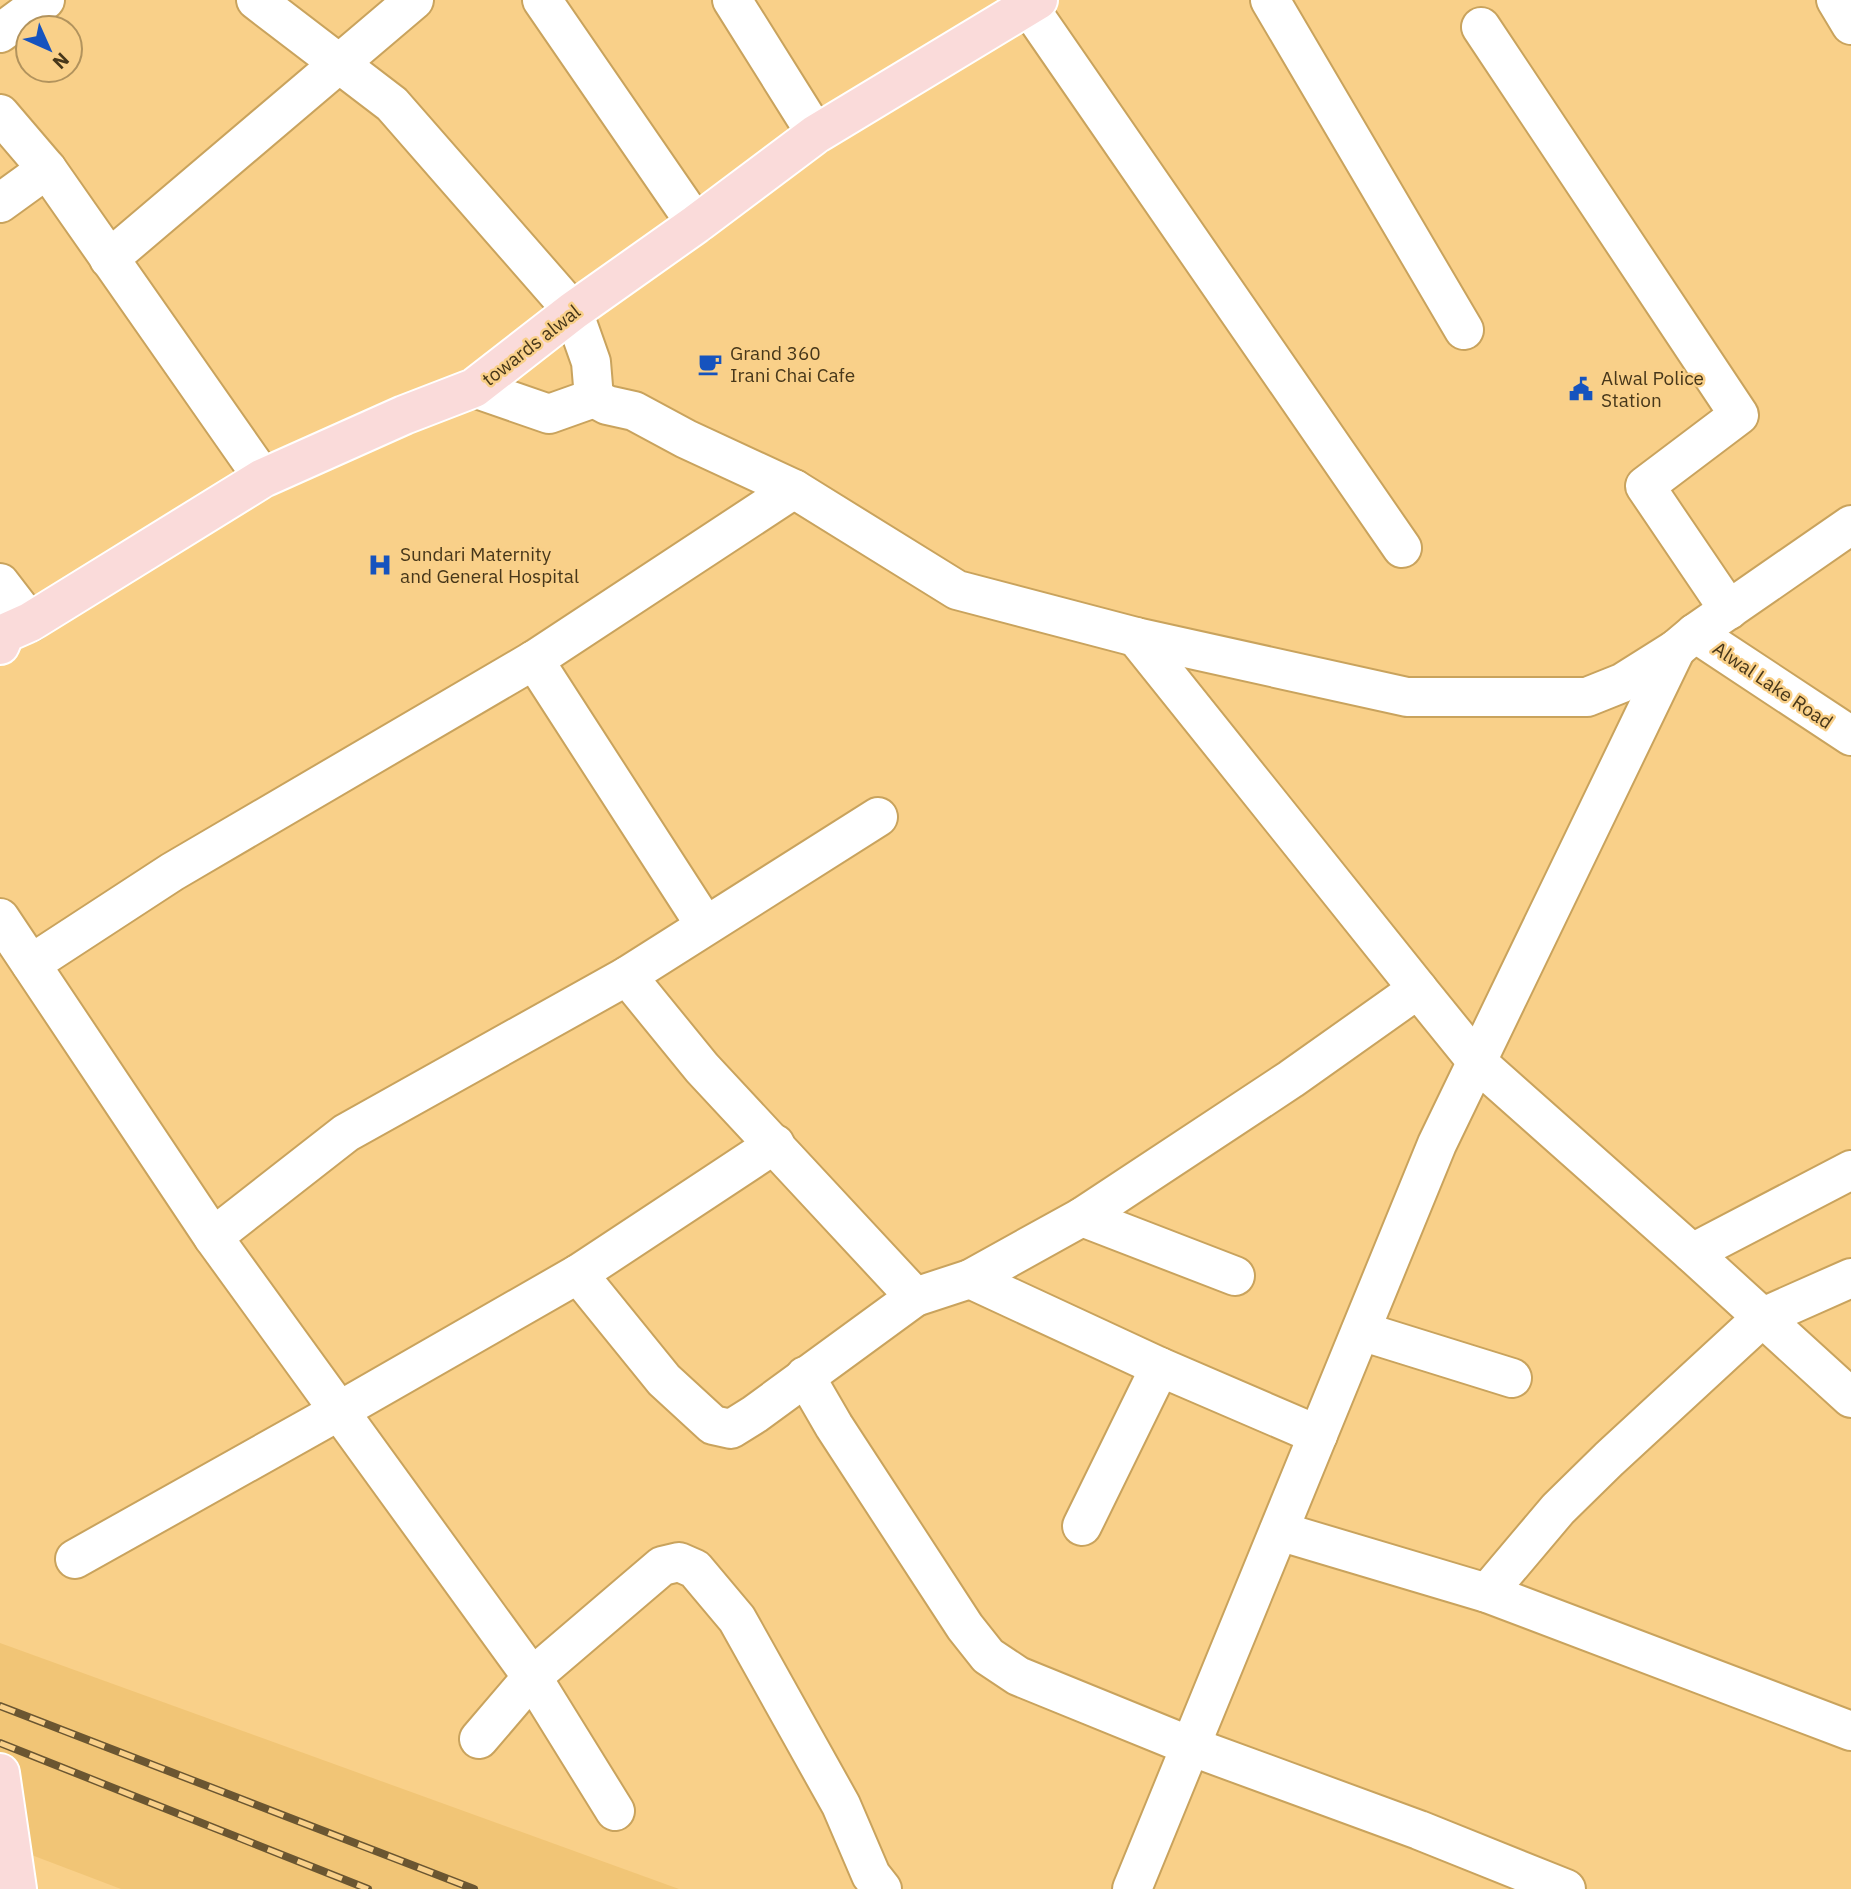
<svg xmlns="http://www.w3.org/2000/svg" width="1851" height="1889" viewBox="0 0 1851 1889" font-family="'IBM Plex Sans',sans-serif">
	<rect width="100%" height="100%" fill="#f9d089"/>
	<path fill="#f1c576" d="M0,1643L679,1889H121L0,1843Z"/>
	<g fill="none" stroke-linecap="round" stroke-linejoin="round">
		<g stroke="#c9a35d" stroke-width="42">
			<g id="minor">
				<path d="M256,0L392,104L573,311L591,362L594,398L549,414L474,388"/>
				<path d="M542,0L696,224"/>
				<path d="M732,0L816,134"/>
				<path d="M1024,0L1402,548"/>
				<path d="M1270,0L1464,330"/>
				<path d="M1836,0L1851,25"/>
				<path d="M1481,27L1739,415L1645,486L1729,610"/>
				<path d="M0,33L45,0"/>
				<path d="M0,114L47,169L263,478"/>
				<path d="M0,203L47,169"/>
				<path d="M109,259L414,0"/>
				<path d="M594,398L607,405L634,411L686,439L794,489L957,590L1136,637L1407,697H1587L1622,683L1676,649L1695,633L1851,525"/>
				<path d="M0,583L30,622"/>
				<path d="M1695,633L1851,736"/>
				<path d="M1136,637L1418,989"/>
				<path d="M534,660L705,925"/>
				<path d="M0,918L213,1237L532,1677L615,1811"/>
				<path d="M31,964L172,872L534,660L794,489"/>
				<path d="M627,976L702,1068L915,1297L970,1279L1160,1367L1318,1435"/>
				<path d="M1082,1217L1235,1276"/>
				<path d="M213,1237L346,1133L627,976L878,817"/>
				<path d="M1692,1253L1851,1170"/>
				<path d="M578,1274L664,1380L713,1425L731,1429L755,1414L915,1297"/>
				<path d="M970,1279L1082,1217L1291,1079L1418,989L1478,1063L1692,1253L1851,1398"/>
				<path d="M1361,1331L1512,1378"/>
				<path d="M805,1376L834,1426L965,1627L988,1656L1018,1676L1190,1746L1419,1830L1566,1889"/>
				<path d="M1082,1526L1160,1367"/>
				<path d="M1279,1531L1487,1593L1851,1731"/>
				<path d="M75,1559L339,1411L578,1274L775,1144"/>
				<path d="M1487,1593L1558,1509L1609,1459L1763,1317L1851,1278"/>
				<path d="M479,1739L532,1677L662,1566L679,1562L695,1569L737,1619L841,1805L871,1875L882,1889"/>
				<path d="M1132,1889L1437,1144L1676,649"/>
			</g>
		</g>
		<g stroke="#fff" stroke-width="42">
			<g id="major">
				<path d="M0,645L5,633L30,622L263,478L404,415L474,388L573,311L696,224L816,134L1038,0"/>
				<path d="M0,1773L17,1889"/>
			</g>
		</g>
		<use href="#minor" stroke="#fff" stroke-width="38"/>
		<use href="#major" stroke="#fadbda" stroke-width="38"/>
		<g stroke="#6b5631" stroke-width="8">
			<g id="rail">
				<path d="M0,1706L474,1889"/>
				<path d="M0,1743L368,1889"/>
			</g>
		</g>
		<use href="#rail" stroke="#f9d089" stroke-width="5" stroke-dasharray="16" stroke-linecap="butt"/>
	</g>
	<defs>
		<g id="cafe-bare" transform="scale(1.89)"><path d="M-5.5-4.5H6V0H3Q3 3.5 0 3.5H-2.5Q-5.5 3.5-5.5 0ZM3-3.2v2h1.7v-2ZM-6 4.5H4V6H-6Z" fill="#1653be" stroke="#f9d089" stroke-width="2.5" paint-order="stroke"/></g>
		<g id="civic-bare" transform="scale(1.89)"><path d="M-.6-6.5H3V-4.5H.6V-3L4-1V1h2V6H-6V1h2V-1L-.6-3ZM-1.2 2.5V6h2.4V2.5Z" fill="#1653be" stroke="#f9d089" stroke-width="2.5" paint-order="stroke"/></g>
		<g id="hospital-bare" transform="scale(1.89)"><path d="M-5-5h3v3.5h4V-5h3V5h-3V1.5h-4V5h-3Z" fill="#1653be" stroke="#f9d089" stroke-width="2.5" paint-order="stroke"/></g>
	</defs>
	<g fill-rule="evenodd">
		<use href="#cafe-bare" x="710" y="364"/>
		<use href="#civic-bare" x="1581" y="389"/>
		<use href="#hospital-bare" x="380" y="565"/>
	</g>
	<g text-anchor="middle" stroke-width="5" stroke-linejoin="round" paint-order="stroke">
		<g font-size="19" fill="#47371a" stroke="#f9d089">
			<text transform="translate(531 345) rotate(-38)" y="7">towards alwal</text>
			<text transform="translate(1773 685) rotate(34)" y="7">Alwal Lake Road</text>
		</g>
		<g font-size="19" fill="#47371a" stroke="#f9d089" text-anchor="start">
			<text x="730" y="360">Grand 360<tspan x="730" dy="22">Irani Chai Cafe</tspan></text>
			<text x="1601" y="385">Alwal Police<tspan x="1601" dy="22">Station</tspan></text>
			<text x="400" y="561">Sundari Maternity<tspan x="400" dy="22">and General Hospital</tspan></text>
		</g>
	</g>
	<g transform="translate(49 49) rotate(135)"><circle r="33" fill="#f9d089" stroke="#b2935d" stroke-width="2"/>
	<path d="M0-5L12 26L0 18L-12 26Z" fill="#1653be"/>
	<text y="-10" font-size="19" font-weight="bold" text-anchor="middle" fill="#47371a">N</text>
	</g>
</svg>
